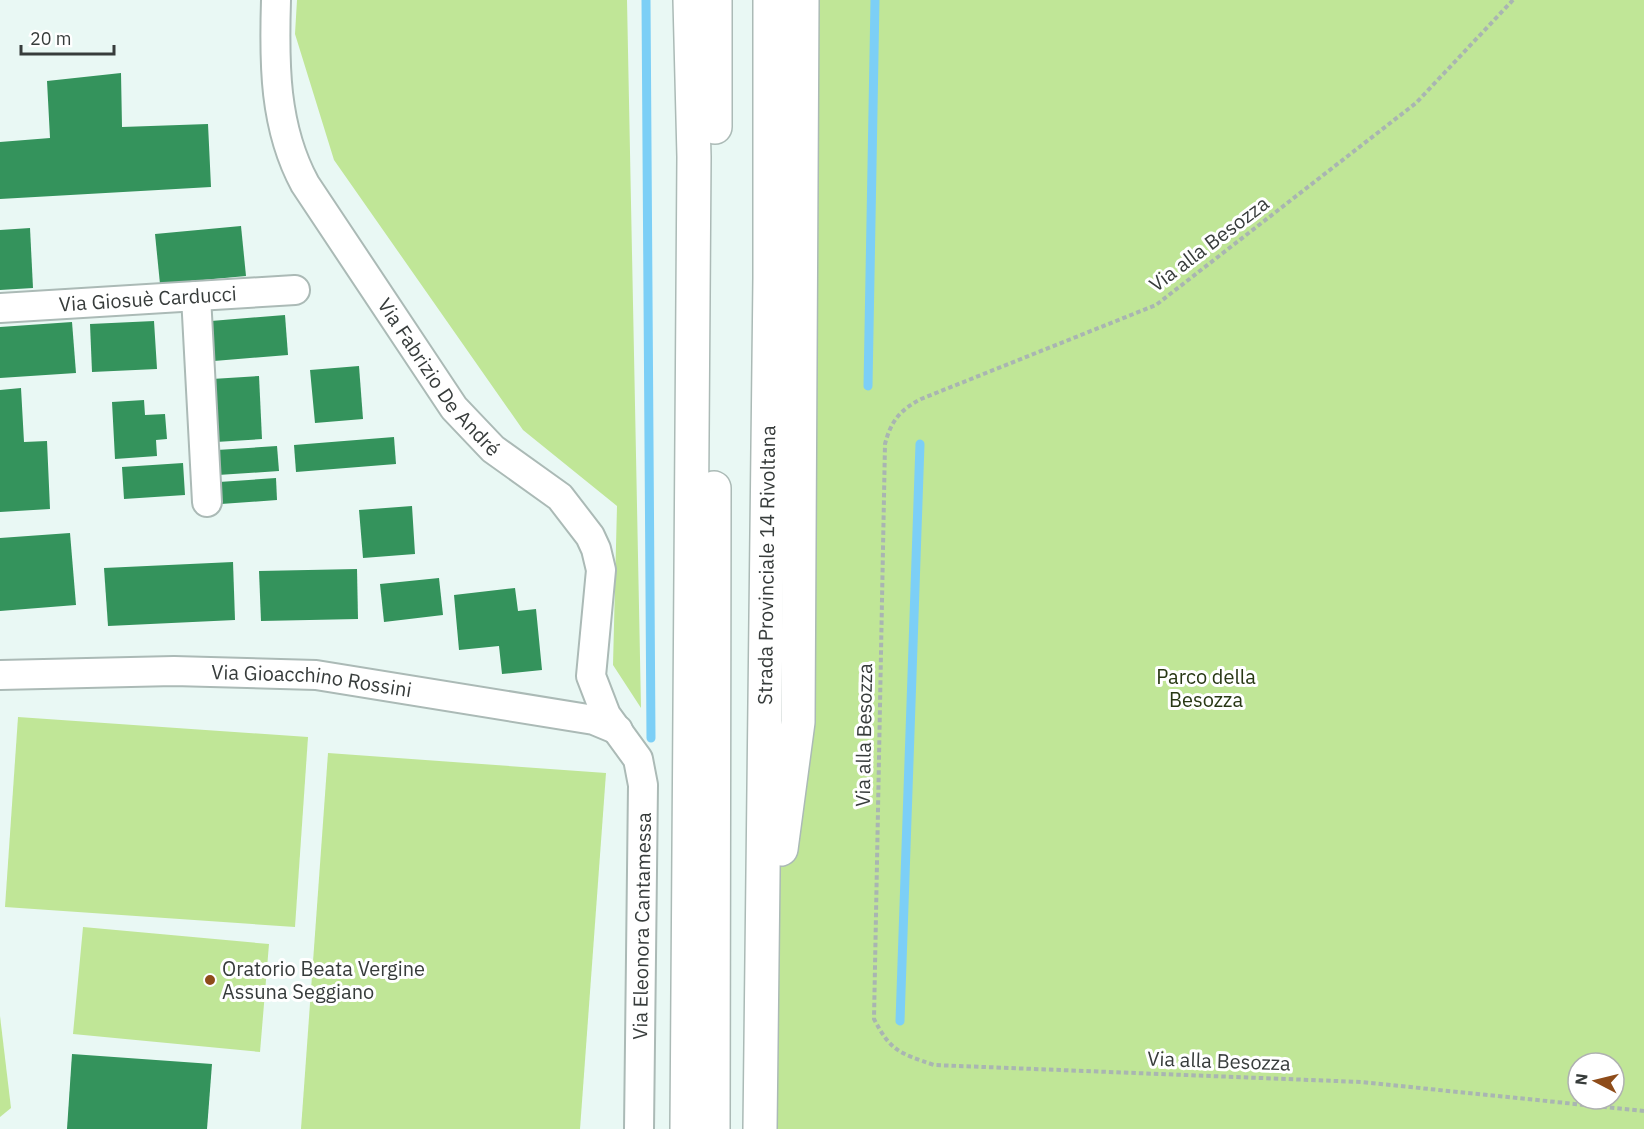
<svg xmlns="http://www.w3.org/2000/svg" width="1644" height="1129" viewBox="0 0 1644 1129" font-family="'IBM Plex Sans',sans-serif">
	<rect width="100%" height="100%" fill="#e9f8f4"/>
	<g fill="#c0e697" fill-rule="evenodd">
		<path d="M297,0H627L641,708L613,665L617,506L523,430L334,160L295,34Z"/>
		<path d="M772,0H1644V1129H764ZM1578,1063H1614V1099H1578Z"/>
		<path d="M18,717L308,737L295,927L5,907Z"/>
		<path d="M328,753L606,773L580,1129H301Z"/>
		<path d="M83,927L269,944L260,1052L73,1034Z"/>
		<path d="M0,1016L11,1108L0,1117Z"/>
	</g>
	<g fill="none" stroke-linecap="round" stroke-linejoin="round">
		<g stroke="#7ccff6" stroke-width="9">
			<path d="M646,0L651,738"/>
			<path d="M868,386L875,0"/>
			<path d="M900,1021L920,444"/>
		</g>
	</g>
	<g fill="#34935c">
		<path d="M121,73L122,127L208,124L211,187L0,199V142L50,138L47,81Z"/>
		<path d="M241,226L246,276L160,284L155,234Z"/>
		<path d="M30,228L33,288L0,290V230Z"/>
		<path d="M285,315L288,355L214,361L211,321Z"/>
		<path d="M154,321L157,369L92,372L90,324Z"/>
		<path d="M72,322L76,373L0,378V327Z"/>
		<path d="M359,366L363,419L315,423L310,370Z"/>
		<path d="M259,376L262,439L216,442L212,379Z"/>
		<path d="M21,388L24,442L47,441L50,509L0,512V390Z"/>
		<path d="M144,400L145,415L165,414L167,439L156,440L157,456L115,459L112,402Z"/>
		<path d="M394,437L396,464L296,472L294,445Z"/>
		<path d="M277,446L279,471L218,475L217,450Z"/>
		<path d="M183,463L185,495L124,499L122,467Z"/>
		<path d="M276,478L277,500L221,504L219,482Z"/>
		<path d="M412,506L415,554L363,558L359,510Z"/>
		<path d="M70,533L76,605L0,611V538Z"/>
		<path d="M233,562L235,620L108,626L104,568Z"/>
		<path d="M357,569L358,619L261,621L259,571Z"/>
		<path d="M439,578L443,615L384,622L380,584Z"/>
		<path d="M515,588L518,611L536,609L542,670L502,674L499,646L459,650L454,595Z"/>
		<path d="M72,1054L212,1064L207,1129H67Z"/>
	</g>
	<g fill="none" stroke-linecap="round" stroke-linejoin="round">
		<g stroke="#abbab6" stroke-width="32">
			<g id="street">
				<path id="s1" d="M276,0C274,63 274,127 305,184L454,408L493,449L560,497L590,536L596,549L601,570L591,676L606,715L638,759L643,785L639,1129"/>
				<path d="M196,296L207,502"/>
				<path id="s2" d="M0,308L295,290"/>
				<path id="s3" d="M0,675L174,671L316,675L594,720L618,730"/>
			</g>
		</g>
		<g stroke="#abbab6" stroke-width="36">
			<g id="highway">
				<path d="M715,127V0"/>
				<path d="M781,849L798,722L802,0"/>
				<path d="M687,1129L694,157L690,0"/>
				<path d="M713,1129L714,488"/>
				<path id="s4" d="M760,1129L770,278V0"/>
			</g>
		</g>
		<path stroke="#a9b5b2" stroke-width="4" stroke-dasharray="4.5 3" stroke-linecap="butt" d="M1513,0L1416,103L1156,305L921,399C900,410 891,421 885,444L874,1019C891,1052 900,1053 934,1065L1361,1082L1644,1111"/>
		<use href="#street" stroke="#fff" stroke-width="28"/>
		<use href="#highway" stroke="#fff" stroke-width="33"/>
	</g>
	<circle fill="#8e4c1a" stroke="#fff" stroke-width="2" cx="210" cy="980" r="6"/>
	<g text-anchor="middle" stroke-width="6" stroke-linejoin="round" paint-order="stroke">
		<g font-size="20" fill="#373c3b" stroke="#fff">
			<text transform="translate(1209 244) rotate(-37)" y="7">Via alla Besozza</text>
			<text dy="7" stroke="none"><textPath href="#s2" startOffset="148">Via Giosuè Carducci</textPath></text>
			<text dy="7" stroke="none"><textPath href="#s1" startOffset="424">Via Fabrizio De André</textPath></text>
			<text dy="7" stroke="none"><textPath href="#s4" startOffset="564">Strada Provinciale 14 Rivoltana</textPath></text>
			<text dy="7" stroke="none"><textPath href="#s3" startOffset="312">Via Gioacchino Rossini</textPath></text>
			<text transform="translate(864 735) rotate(-89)" y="7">Via alla Besozza</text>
			<text transform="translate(642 926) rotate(-89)" y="7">Via Eleonora Cantamessa</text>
			<text transform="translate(1219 1061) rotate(2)" y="7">Via alla Besozza</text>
		</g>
		<g font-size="20" fill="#283814" stroke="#fff">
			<text x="1206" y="684">Parco della<tspan x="1206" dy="23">Besozza</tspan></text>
		</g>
		<g font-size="20" fill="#373c3b" stroke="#fff" text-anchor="start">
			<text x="222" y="976">Oratorio Beata Vergine<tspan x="222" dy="23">Assuna Seggiano</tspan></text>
		</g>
	</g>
	<g transform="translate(1596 1081) rotate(277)"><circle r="28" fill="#ffffff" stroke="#afb1b1" stroke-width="1.5"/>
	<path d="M0-4.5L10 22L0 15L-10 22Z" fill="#8e4c1a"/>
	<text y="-9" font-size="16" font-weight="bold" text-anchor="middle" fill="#373c3b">N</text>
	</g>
	<path d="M21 45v9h93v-9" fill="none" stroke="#373c3b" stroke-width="3"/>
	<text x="30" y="45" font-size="18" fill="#373c3b" stroke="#ffffff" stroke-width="4.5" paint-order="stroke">20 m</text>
</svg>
